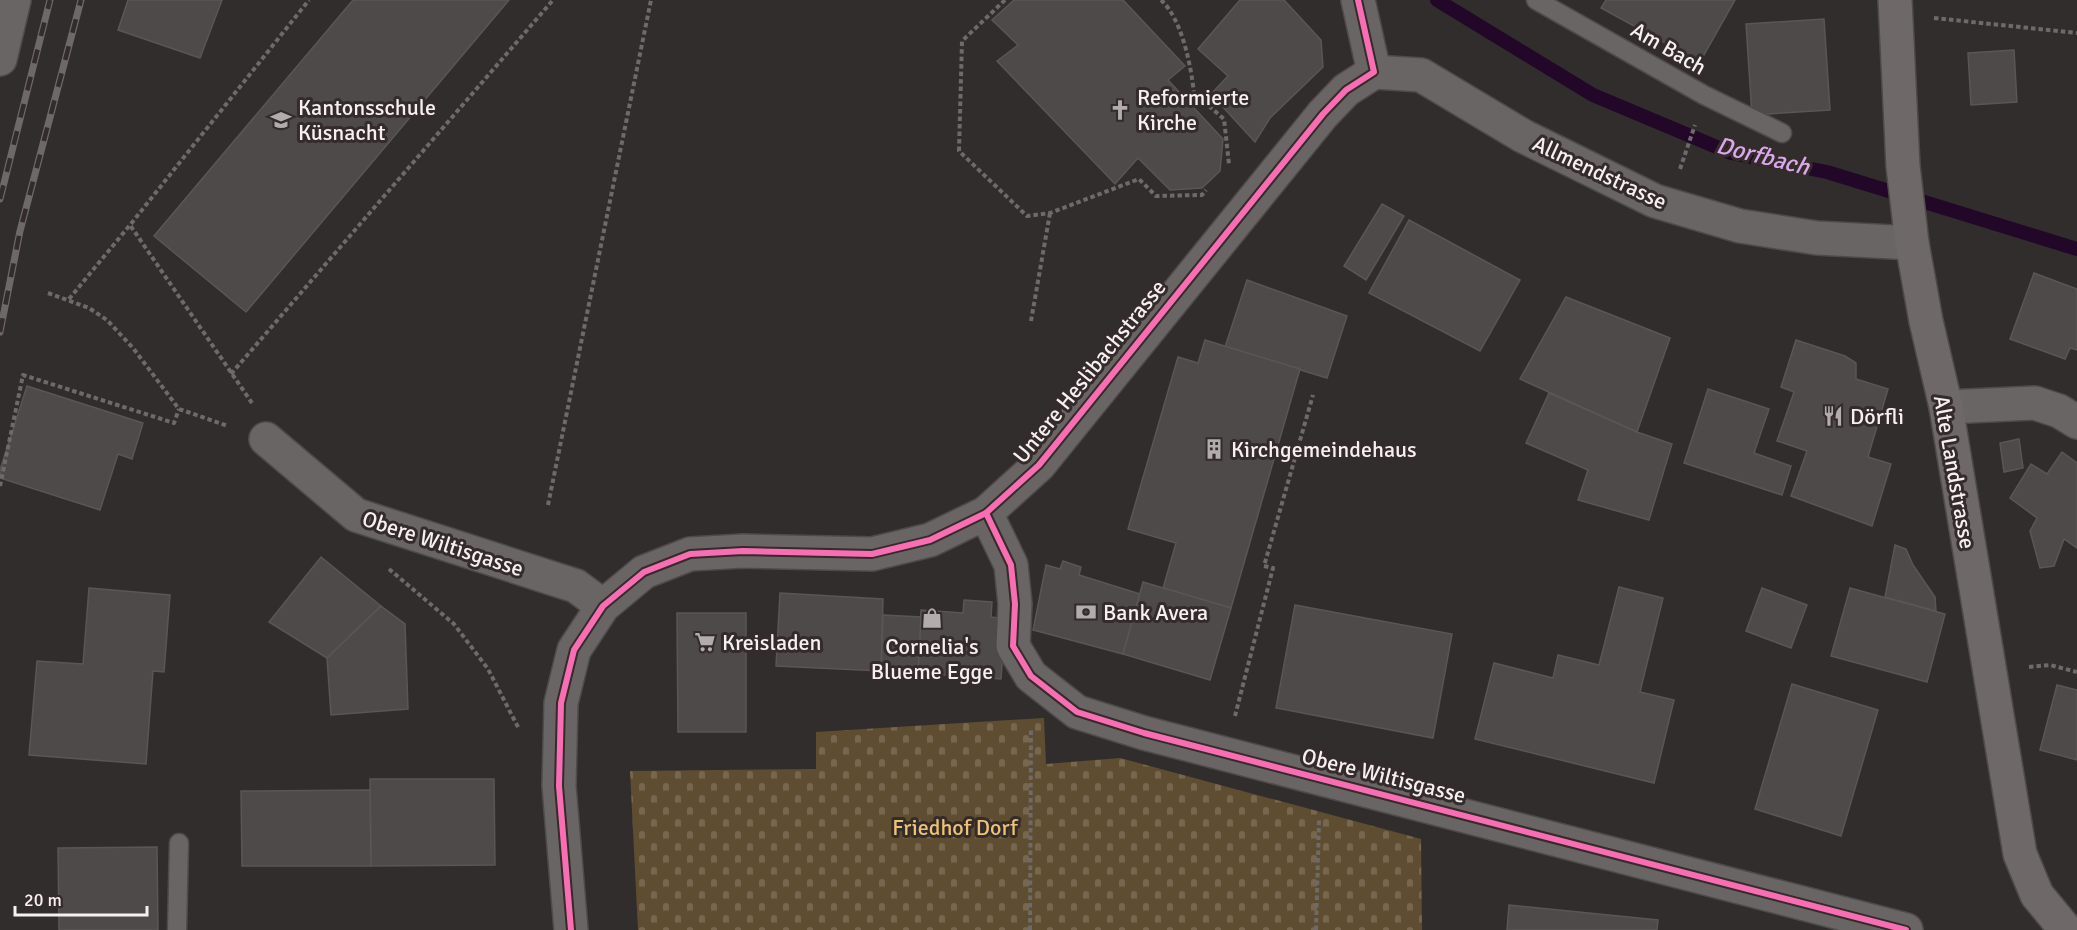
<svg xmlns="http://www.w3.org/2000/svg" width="2077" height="930" viewBox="0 0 2077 930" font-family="Signika,sans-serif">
	<defs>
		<pattern id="cemetery-stones" width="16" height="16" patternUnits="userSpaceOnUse" patternTransform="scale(1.5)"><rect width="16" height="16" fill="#5e4d30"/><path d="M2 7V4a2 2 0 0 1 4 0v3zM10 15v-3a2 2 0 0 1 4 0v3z" fill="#76674e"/></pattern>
	</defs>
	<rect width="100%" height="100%" fill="#322d2d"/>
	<path fill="url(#cemetery-stones)" d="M1044,718L1046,764L1120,758L1421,839L1422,930H638L630,771L816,769V732Z"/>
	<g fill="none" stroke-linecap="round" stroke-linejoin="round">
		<path stroke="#220729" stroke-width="14" d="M1437,0L1593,95L1731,153L1827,172L2077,249"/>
	</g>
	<g fill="#4e4a49" stroke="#5a5655" stroke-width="1.5">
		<path d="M128,0H222L200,58L118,30Z"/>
		<path d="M353,0H509L246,312L154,236Z"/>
		<path d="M1014,0H1123L1185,66L1168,80L1223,139L1220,171L1202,188L1170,190L1138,158L1115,184L997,61L1018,45L992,20Z"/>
		<path d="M1240,0H1284L1321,40L1323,67L1270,118L1255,142L1211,94L1228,76L1198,49Z"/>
		<path d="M1606,0H1735L1700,62L1601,8Z"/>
		<path d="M1824,19L1830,110L1752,115L1746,24Z"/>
		<path d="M2014,50L2017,102L1971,105L1968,53Z"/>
		<path d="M1382,204L1404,216L1366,280L1344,266Z"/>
		<path d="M1409,220L1520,280L1480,351L1369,293Z"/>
		<path d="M2034,273L2077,289V350L2070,348L2065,359L2010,339Z"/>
		<path d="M1247,280L1347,316L1327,378L1225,347Z"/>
		<path d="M1566,297L1670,338L1637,432L1520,379Z"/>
		<path d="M1205,340L1300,369L1231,608L1163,588L1176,543L1128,529L1178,357L1198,363Z"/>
		<path d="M1796,340L1845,356L1856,363V379L1888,389L1868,457L1891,464L1872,526L1791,496L1807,451L1777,441L1794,392L1781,387Z"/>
		<path d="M27,386L143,423L132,459L118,454L100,510L0,478V470Z"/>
		<path d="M1708,389L1769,409L1754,453L1791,466L1782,495L1684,463Z"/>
		<path d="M1549,393L1637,432L1672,444L1649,520L1578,500L1588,470L1526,443Z"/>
		<path d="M2019,439L2023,468L2004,472L2000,443Z"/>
		<path d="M2062,452L2077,463V548L2064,539L2054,566L2040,568L2030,531L2037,518L2010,498L2031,464L2047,474Z"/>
		<path d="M1895,545L1906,549L1913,565L1935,597L1936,611L1885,597Z"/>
		<path d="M321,557L381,606L327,658L269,622Z"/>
		<path d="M1063,561L1081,567L1079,575L1140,594L1123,654L1033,630L1046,565L1060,569Z"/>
		<path d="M1143,582L1231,608L1210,680L1123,654Z"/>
		<path d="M1619,587L1663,598L1640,692L1674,700L1654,783L1475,739L1494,663L1553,678L1558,655L1599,665Z"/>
		<path d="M89,588L170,595L164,672L153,671L146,764L29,755L37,661L83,664Z"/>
		<path d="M1762,588L1807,605L1791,648L1746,631Z"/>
		<path d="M1850,588L1945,614L1927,682L1831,656Z"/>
		<path d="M780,593L883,599L881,671L776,666Z"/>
		<path d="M964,600L992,602L991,617L1005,619L1001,679L918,673L921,610L963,613Z"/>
		<path d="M1295,605L1452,634L1433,738L1276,708Z"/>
		<path d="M381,606L405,624L408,709L331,715L327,658Z"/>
		<path d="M677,613H746V732H678Z"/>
		<path d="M883,615L921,617L918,673L881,671Z"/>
		<path d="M1792,684L1878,710L1841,836L1755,809Z"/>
		<path d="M2057,685L2077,690V760L2040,750Z"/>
		<path d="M370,779H494L495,865L371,866Z"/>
		<path d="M370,790L371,866H242L241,791Z"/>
		<path d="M157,847L158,930H59L58,848Z"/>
		<path d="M1509,905L1658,920L1657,930H1507Z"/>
	</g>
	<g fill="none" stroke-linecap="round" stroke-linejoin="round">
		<g stroke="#4e4a4a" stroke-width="21">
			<g id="lane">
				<path d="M1536,0L1704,95L1782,133"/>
				<path d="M177,930L179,843"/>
			</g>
		</g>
		<g stroke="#4e4a4a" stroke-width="36">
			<g id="street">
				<path d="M1358,0L1374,72"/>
				<path d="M0,59L14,0"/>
				<path d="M1374,72L1421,75L1523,136L1655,201L1740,226L1817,238L1912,243"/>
				<path d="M1946,407L2035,403L2059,411L2077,422"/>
				<path d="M266,439L356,515L576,586L603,606"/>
				<path d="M986,513L1011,565L1015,604L1013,646L1031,676L1077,712L1144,733L1906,930"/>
				<path d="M571,930L559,786L561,703L574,650L603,606L644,572L690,554L743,551L872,554L930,540L986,513L1039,465L1323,114L1346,90L1374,72"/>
			</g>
		</g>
		<g stroke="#4e4a4a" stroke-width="36">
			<path id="secondary" d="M1895,0L1903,166L1912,243L1926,321L1946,407L2020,854L2037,895L2066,930"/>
		</g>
		<g stroke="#6e6a6a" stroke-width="4" stroke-dasharray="4.5 3" stroke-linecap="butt">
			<path d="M1005,0L962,41L959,151L1027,216L1050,213L1139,179L1156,196L1202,195L1206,190"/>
			<path d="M1161,0C1182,19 1191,66 1194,93L1224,119L1229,164"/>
			<path d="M1934,18L2077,33"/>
			<path d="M1680,169L1695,125"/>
			<path d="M48,293L89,308L107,320L133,348L179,409L228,426"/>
			<path d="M69,299L130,225"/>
			<path d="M1031,321L1050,213"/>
			<path d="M231,374L553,0"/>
			<path d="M252,403L130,225L309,0"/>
			<path d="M0,486L23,375L174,423L179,409"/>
			<path d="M548,505L651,0"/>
			<path d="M389,569L454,624L488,669L519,729"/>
			<path d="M2029,667L2050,665L2077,672"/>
			<path d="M1235,716L1273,568L1264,566L1313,395"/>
			<path d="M1030,930L1031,728"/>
			<path d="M1316,930L1319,820"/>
		</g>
		<use href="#lane" stroke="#696565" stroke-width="18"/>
		<use href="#street" stroke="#696565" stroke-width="33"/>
		<use href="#secondary" stroke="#6e6869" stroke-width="33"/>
		<g stroke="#6e6969" stroke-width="7">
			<g id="rail">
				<path d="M0,199L50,0"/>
				<path d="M0,332L20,231L81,0"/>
			</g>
		</g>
		<use href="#rail" stroke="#342b2b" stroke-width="4.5" stroke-dasharray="14" stroke-linecap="butt"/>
		<g stroke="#342b2b" stroke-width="10">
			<g id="cycleway">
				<path d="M986,513L1011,565L1015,604L1013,646L1031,676L1077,712L1144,733L1906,930"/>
				<path d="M571,930L559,786L561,703L574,650L603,606L644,572L690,554L743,551L872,554L930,540L986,513L1039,465L1323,114L1346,90L1374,72L1358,0"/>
			</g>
		</g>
		<use href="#cycleway" stroke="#f96db3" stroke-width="6"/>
	</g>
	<defs>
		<g id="church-bare" transform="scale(1.62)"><path d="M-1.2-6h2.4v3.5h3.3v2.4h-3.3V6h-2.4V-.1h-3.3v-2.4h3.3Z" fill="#b2acac" stroke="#342b2b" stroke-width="2.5" paint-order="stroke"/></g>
		<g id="school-bare" transform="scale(1.62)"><path d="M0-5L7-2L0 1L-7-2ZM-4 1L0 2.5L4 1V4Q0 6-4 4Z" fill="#b2acac" stroke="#342b2b" stroke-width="2.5" paint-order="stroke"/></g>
		<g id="restaurant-bare" transform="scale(1.62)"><path d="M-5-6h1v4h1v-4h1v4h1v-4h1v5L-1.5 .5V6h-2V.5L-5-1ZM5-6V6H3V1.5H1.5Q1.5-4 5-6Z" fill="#b2acac" stroke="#342b2b" stroke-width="2.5" paint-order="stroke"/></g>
		<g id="building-bare" transform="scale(1.62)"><path d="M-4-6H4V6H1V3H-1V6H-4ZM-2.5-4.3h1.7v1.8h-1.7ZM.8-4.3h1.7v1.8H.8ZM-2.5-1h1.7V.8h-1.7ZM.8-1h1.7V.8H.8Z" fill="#b2acac" stroke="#342b2b" stroke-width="2.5" paint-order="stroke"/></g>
		<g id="bank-bare" transform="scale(1.62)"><path d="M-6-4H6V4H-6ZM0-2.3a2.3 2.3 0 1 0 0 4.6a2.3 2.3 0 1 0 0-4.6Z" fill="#b2acac" stroke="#342b2b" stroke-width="2.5" paint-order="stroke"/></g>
		<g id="shop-bare" transform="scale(1.62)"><path d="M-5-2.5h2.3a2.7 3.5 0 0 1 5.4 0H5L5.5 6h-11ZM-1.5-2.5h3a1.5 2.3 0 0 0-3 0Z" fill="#b2acac" stroke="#342b2b" stroke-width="2.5" paint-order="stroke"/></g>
		<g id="supermarket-bare" transform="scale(1.62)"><path d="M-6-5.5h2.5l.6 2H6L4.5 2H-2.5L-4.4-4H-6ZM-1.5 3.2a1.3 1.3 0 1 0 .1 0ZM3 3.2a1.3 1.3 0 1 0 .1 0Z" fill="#b2acac" stroke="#342b2b" stroke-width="2.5" paint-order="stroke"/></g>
	</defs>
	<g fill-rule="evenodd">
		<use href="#church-bare" x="1120" y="110"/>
		<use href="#school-bare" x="281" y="120"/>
		<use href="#restaurant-bare" x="1833" y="416"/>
		<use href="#building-bare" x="1214" y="449"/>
		<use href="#bank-bare" x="1086" y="612"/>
		<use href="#shop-bare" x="932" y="618"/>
		<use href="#supermarket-bare" x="705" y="642"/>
	</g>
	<g text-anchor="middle" stroke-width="6" stroke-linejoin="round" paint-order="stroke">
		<g font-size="22" fill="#f7f0f0" stroke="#342b2b">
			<text transform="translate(1669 48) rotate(30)" y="8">Am Bach</text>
			<text transform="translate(1600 172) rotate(25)" y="8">Allmendstrasse</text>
			<text transform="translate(1089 371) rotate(-51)" y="8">Untere Heslibachstrasse</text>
			<text transform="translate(1955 472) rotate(80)" y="8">Alte Landstrasse</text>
			<text transform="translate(443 543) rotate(18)" y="8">Obere Wiltisgasse</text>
			<text transform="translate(1384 775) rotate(14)" y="8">Obere Wiltisgasse</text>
		</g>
		<g font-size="22" fill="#f7f0f0" stroke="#342b2b" text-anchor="start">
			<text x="1137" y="105">Reformierte<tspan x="1137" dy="25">Kirche</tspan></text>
			<text x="298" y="115">Kantonsschule<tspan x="298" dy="25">Küsnacht</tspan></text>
			<text x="1850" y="424">Dörfli</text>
			<text x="1231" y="457">Kirchgemeindehaus</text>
			<text x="1103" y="620">Bank Avera</text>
			<text x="722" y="650">Kreisladen</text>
			<text x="932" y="654" text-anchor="middle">Cornelia's<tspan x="932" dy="25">Blueme Egge</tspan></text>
		</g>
		<g font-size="22" fill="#efc375" stroke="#342b2b">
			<text x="955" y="835">Friedhof Dorf</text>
		</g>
		<g font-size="24" font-style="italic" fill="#dba8ec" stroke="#342b2b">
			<text transform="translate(1763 156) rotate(14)" y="8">Dorfbach</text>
		</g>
	</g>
	<path d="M15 906v9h132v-9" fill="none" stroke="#f7f0f0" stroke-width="3"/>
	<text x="24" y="906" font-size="18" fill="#f7f0f0" stroke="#342b2b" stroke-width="4.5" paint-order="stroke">20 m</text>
</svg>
